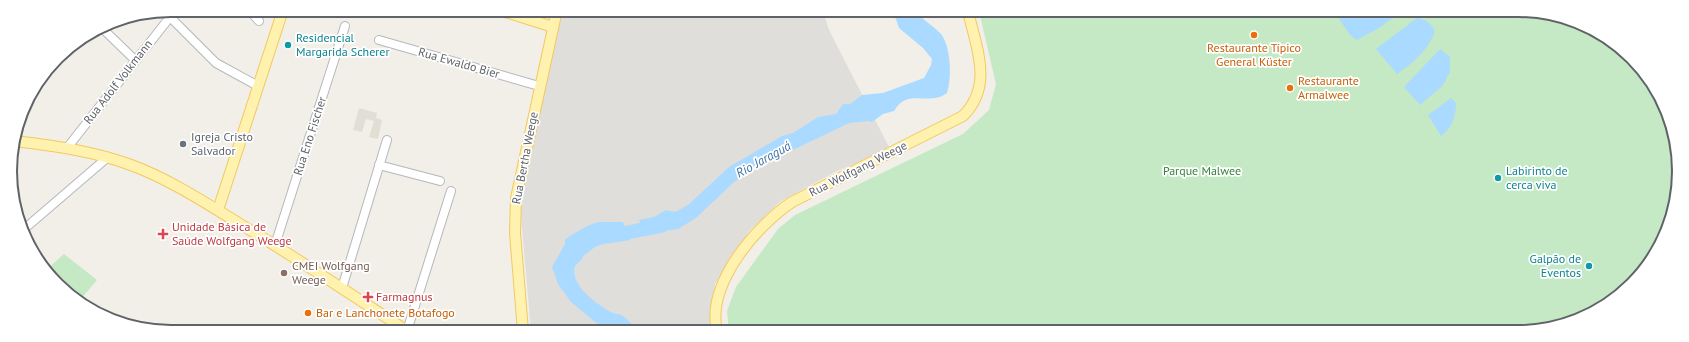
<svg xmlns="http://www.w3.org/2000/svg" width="1689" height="342" viewBox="0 0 1689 342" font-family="'PT Sans',sans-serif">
	<rect width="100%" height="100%" fill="#f1efe8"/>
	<path fill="#e0deda" d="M561,10L823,11L829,30L890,149L837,171L781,201L750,230L726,266L715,284L712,305L711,331H531L519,193Z"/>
	<path fill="#e1ded6" d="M359,108L377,113L376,118L382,120L378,139L369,137L374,121L366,119L362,132L353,130Z"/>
	<g fill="#c5e8c5">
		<path d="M979,11H1539L1598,31L1646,73L1673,129L1678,192L1662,242L1632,285L1589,315L1529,332L729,331L727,311L736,287L778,229L795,215L963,134L989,110L996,84Z"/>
		<path d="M64,254L97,280L79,301L50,277L46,270Z"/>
	</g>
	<g fill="#aadaff">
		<path d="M887,11H914C922,19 932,25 940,33C951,44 952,78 947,93C929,107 908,87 894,111L883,114L872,122L868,121L849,123L793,150L777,154L734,182L696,218L678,229L655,232L646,236L639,220L654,217L666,210L675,212L688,205L729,167L782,136L793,133L818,117L836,114L843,104H850L862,95L883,93L924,78L931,65L932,59L923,48L899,28L896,19Z"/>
		<path d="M1334,11H1402L1379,28L1357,40L1350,35Z"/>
		<path d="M1417,18C1426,19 1432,24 1435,32C1427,51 1413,63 1397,74L1376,49Z"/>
		<path d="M1440,49L1450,57V72L1443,85L1420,105L1404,87Z"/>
		<path d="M1451,98L1456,103C1456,116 1452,128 1441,136L1428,115Z"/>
		<path d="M598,222H623L630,240C621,242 605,243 597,246C592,248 589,253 584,255L582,259L575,266C569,285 597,304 611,312C615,314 620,314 623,316C629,321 634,326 639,331H610L605,327L595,322L571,302L558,284L552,267L565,244V240C570,235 590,224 598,222Z"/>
	</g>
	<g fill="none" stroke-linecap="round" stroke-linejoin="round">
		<path stroke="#aadaff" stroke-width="14" d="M609,236L661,226"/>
		<g stroke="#b5b8bc" stroke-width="10">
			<g id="minor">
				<path d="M249,10L259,21"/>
				<path d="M164,11L216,63L258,86"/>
				<path d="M103,29L135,60"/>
				<path d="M379,40L539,86"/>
				<path d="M67,148L170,17"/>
				<path d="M379,165L440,181"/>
				<path d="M23,230L108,157"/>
				<path d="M275,245L345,26"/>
				<path d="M342,288L387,140"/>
				<path d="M407,331L451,191"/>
			</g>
		</g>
		<g stroke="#f2c960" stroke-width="12">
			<g id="major">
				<path d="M499,10L553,27"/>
				<path d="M15,141C55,146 93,151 131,165C169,179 206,203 240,224C297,258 352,295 407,331"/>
				<path d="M218,210L283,10"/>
				<path d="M523,331L515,233L516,198L557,10"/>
				<path d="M717,331C706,284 756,226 792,202L963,116C994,85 976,48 968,11"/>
			</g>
		</g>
		<use href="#minor" stroke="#fff" stroke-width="8"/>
		<use href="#major" stroke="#fff2af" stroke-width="10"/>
	</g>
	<g fill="#e8710a" stroke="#fff" stroke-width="1.5">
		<circle cx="1254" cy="35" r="4"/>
		<circle cx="1290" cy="88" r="4"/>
		<circle cx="308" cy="313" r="4"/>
	</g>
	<g fill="#0f9aa8" stroke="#fff" stroke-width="1.5">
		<circle cx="288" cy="45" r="4"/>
		<circle cx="1498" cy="178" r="4"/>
		<circle cx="1589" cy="266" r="4"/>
	</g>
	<circle fill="#6b7280" stroke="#fff" stroke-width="1.5" cx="183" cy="144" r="4"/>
	<g fill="#e0444e" stroke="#fff" stroke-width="1.5">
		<path d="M161 228h4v4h4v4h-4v4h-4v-4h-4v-4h4z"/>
		<path d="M366 291h4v4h4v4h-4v4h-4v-4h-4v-4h4z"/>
	</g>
	<circle fill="#8d6e63" stroke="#fff" stroke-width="1.5" cx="284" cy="273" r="4"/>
	<g text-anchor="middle" stroke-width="3.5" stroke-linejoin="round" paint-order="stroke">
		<g font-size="12" fill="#0d838f" stroke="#fff" text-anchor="start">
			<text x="296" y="42">Residencial<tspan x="296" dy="14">Margarida Scherer</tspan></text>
			<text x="1506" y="175">Labirinto de<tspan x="1506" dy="14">cerca viva</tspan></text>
			<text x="1581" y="263" text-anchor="end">Galpão de<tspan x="1581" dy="14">Eventos</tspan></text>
		</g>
		<g font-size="12" fill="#c56008" stroke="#fff" text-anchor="start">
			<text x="1254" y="52" text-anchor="middle">Restaurante Típico<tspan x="1254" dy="14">General Küster</tspan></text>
			<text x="1298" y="85">Restaurante<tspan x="1298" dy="14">Armalwee</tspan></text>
			<text x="316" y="317">Bar e Lanchonete Botafogo</text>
		</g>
		<g font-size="12" fill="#5f6368" stroke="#fff">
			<text transform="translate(459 63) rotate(16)" y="4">Rua Ewaldo Bier</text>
			<text transform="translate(118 82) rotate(-52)" y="4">Rua Adolf Volkmann</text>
			<text transform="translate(310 136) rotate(-72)" y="4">Rua Eno Fischer</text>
			<text transform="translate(525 158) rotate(-79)" y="4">Rua Bertha Weege</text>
			<text transform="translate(858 169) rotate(-27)" y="4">Rua Wolfgang Weege</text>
		</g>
		<g font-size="12" fill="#5b616d" stroke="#fff" text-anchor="start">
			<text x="191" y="141">Igreja Cristo<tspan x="191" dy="14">Salvador</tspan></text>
		</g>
		<g font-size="12" fill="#348238" stroke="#fff">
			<text x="1202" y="175">Parque Malwee</text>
		</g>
		<g font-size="12" fill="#be3a42" stroke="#fff" text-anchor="start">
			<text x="172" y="231">Unidade Básica de<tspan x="172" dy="14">Saúde Wolfgang Weege</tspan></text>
			<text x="376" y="301">Farmagnus</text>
		</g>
		<g font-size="12" fill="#785e54" stroke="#fff" text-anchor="start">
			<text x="292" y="270">CMEI Wolfgang<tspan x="292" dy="14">Weege</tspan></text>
		</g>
		<g font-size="13" font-style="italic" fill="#4174aa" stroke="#fff">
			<text transform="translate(763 159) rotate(-29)" y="5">Rio Jaraguá</text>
		</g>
	</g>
	<path d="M0 0H1689V342H0ZM171 17H1518A154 154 0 0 1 1672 171V171A154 154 0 0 1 1518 325H171A154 154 0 0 1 17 171V171A154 154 0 0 1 171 17Z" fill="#fff" fill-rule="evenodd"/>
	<path fill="none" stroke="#5f6368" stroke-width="2" d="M171 17H1518A154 154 0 0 1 1672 171V171A154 154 0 0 1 1518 325H171A154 154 0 0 1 17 171V171A154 154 0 0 1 171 17Z"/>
</svg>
